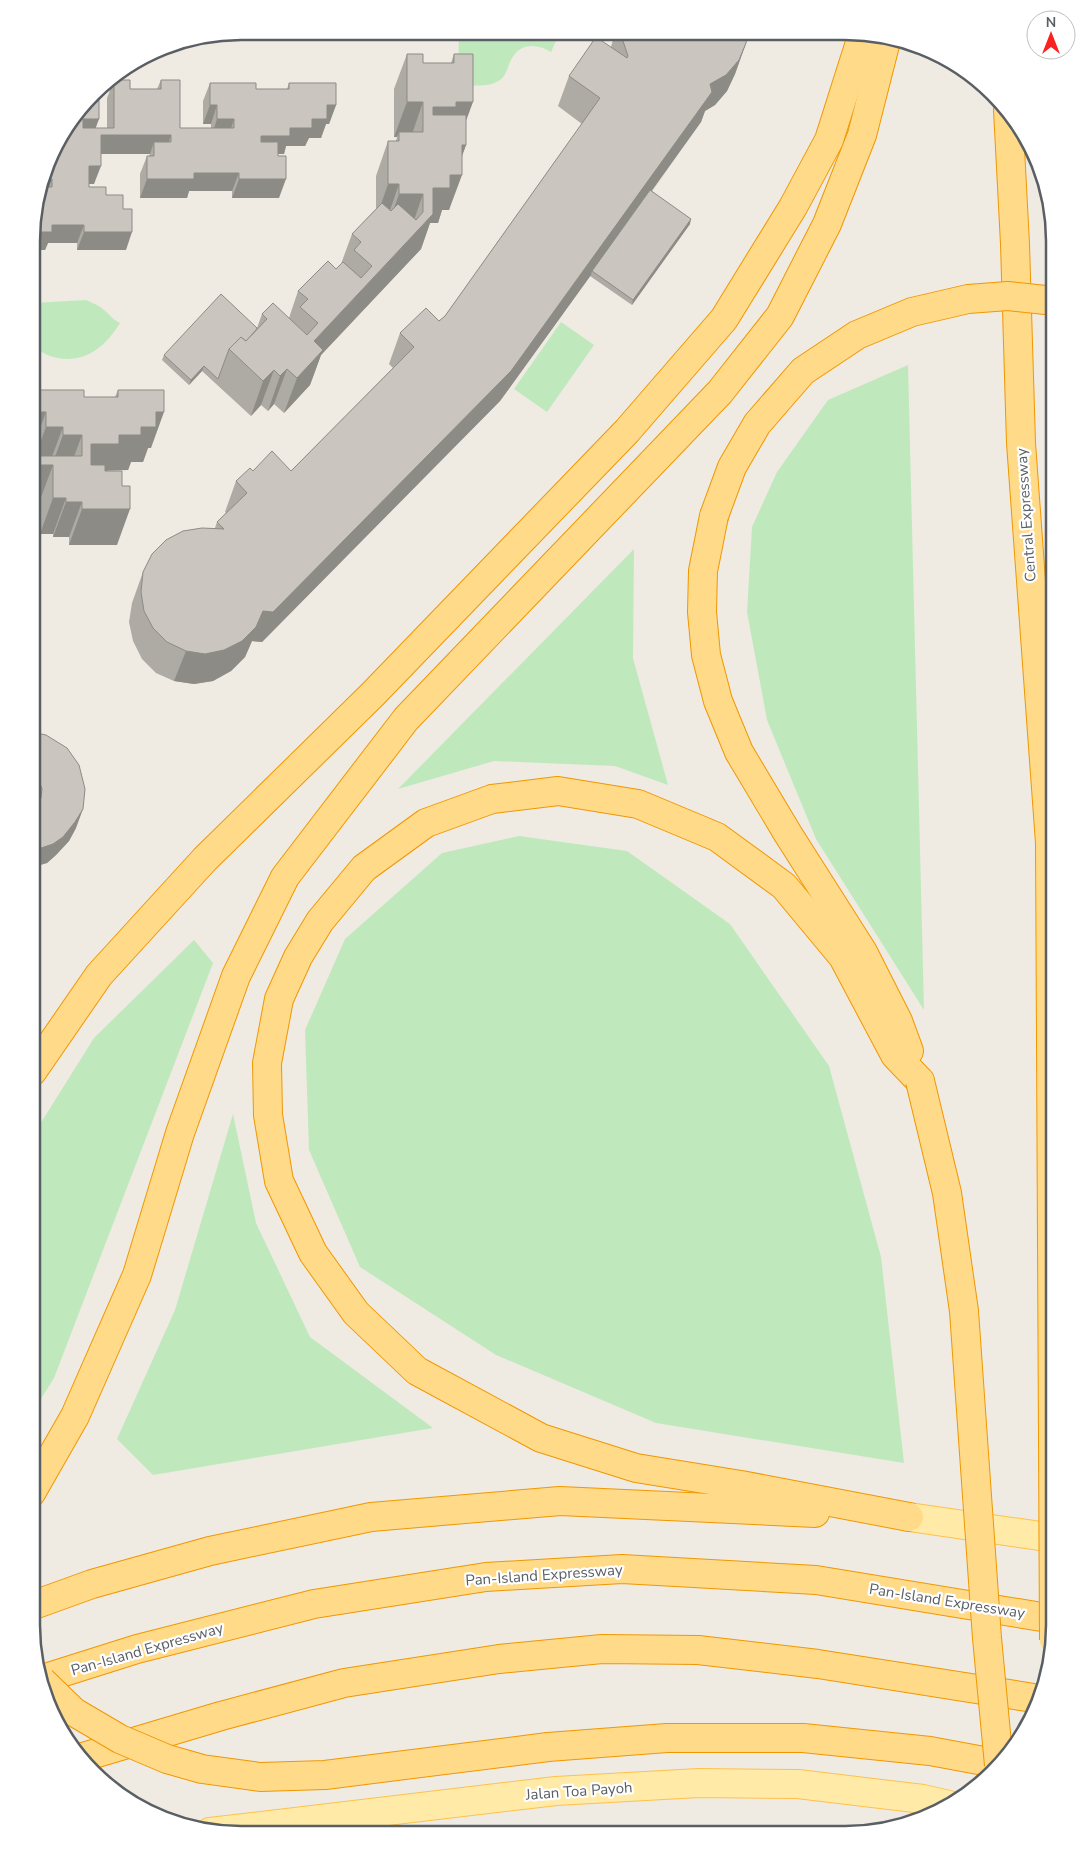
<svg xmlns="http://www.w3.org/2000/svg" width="1086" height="1866" viewBox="0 0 1086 1866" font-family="'Nunito Sans',sans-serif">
	<rect width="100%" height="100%" fill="#efebe2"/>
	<g fill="#bfe9bc">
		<path d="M459,32H558L556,41L551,52C537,44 520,42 511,60C507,67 507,75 500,80C489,88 472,85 458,85Z"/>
		<path d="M86,300C92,303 99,305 104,310C110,315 112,319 120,323C104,349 82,366 50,356C44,354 38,349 33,345V303Z"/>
		<path d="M561,322L594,345L547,412L514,389Z"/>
		<path d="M908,365L924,1010L816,839L767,720L747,612L752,527L777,472L828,400Z"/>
		<path d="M634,549L633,658L668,785L615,766L494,761L398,789Z"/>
		<path d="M519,836L627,851L730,924L829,1066L881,1257L904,1463L656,1423L496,1355L360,1267L309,1150L305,1030L345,939L442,853Z"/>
		<path d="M194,940L213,963L54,1378L32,1413V1137L94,1038Z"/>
		<path d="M233,1114L256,1223L310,1337L433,1428L153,1475L117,1439L175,1310Z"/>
	</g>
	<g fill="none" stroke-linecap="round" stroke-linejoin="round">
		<g stroke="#fec14c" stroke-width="30">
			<g id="primary">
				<path d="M909,1517L1054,1538"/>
				<path d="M210,1832L556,1791L699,1783L798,1784L923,1799L949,1805"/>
			</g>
		</g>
		<g stroke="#f19700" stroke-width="30">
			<g id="motorway">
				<path d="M1008,110L1015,244L1021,443L1050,843"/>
				<path d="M714,516L703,571L702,612L706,655L718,701L739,752L788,834L863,952L898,1021L909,1051"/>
				<path d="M32,1072L99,975L205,859L373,694L627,431L724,319L793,207L829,140L863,33"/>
				<path d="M31,1493L75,1416L137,1275L180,1133L236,976L285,877L406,719L720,392L780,316L827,224L862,135L887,37"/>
				<path d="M909,1517L741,1485L636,1468L541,1438L417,1371L356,1313L313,1253L279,1181L268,1115L267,1063L279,999L298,957L320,921L364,868L426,823L492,799L558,791L638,804L717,837L784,886L843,957L895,1055L920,1081"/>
				<path d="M31,1606L92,1584L210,1551L371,1517L560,1501L815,1513"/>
				<path d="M42,1679L137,1649L314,1604L486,1577L622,1569L816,1580L1054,1619"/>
				<path d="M803,1738L930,1751L1000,1764"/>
				<path d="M80,1758L221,1716L344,1683L499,1659L602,1649L698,1650L818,1664L1040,1699"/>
			</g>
		</g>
		<use href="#primary" stroke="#ffeba7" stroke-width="28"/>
		<use href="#motorway" stroke="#ffda89" stroke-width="28"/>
		<g stroke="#f19700" stroke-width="30" stroke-linecap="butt">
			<g id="motorway-bridge">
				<path d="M714,516L732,467L757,424L803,371L857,335L912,312L968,299L1008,296L1055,301"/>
				<path d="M1050,843L1054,1640"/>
				<path d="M920,1081L947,1193L964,1311L987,1638L999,1765"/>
				<path d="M42,1681L74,1712L120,1739L167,1759L202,1769L260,1777L325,1775L548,1747L667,1738H803"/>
			</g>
		</g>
		<use href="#motorway-bridge" stroke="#ffda89" stroke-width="28"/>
	</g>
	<g fill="#aeaaa4">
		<path d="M615,32L747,33L746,43L735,74L727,91L715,105L705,111L701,122L652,191L690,224L632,305L590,276L591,275L500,401L262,642L252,641L245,657L231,671L213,681L194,684L174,681L156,673L142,659L133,641L129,622L132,603L143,572L215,528L217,522L226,513L225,512L236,481L253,471H291L393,368L389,364L400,333L439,321L445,316L582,124L558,106L569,76L611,47Z"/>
		<path d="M407,54L423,63H451L454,54L466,122V145L462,156L449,210H442L438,223H430L421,249L321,355L310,385L284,413L274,404L268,411L261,405L251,416L202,371L189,385L162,360L164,355L257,328L262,314L289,318L298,291L336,269L341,264L352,234L376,209V176L388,141H396L397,137H394V89Z"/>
		<path d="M114,80L130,89H157L161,80L180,128H211V124H203V101L210,83L256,89H287L289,83L336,105L329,124H326L321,138H309L305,146H286L284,154H278L279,198H232V191H189L187,198H140V174L147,156H149L150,154H101L94,184H89V187L106,195L123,209L126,250H77V243H48L45,250H33L53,148L96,128H107V98Z"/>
		<path d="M38,390L84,397H115L118,390L151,448H148L143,462H131L128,470L109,471L117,545H69V537H53V534H40V500H38V511L33,526V405Z"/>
		<path d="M32,732L76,828L69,841L56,855L47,863L34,867L35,806L32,799Z"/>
	</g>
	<g fill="#8d8b86">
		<path d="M746,43L735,74L727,91L715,105L705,111L701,122L593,272L592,271L591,275L500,401L262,642L252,641L245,657L231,671L213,681L194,684L174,681L186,651L263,611L710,84Z"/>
		<path d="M407,102H423L411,137L399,132L397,137H394Z"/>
		<path d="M456,102H473L460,137L421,142L433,107Z"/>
		<path d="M210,105H217L211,124H203Z"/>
		<path d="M327,105H336L329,124H326L321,138H309L305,146H286L284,154H254L261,136L290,128L312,119Z"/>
		<path d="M83,119H99L92,138H76Z"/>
		<path d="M217,119H234L228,138H211Z"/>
		<path d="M101,135H171L165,154L154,142L150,154H94Z"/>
		<path d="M462,145H466L455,175H462L449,210H442L438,223H430L421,249L321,355L310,385L284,413L297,378L314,341L425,223L433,188Z"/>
		<path d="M89,166H101L94,184H82Z"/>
		<path d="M194,173H239L232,191H189L187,198H140L147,179Z"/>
		<path d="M44,179H52L45,198H38Z"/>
		<path d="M239,179H286L279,198H232Z"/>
		<path d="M388,184H399L387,219H376Z"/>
		<path d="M399,194H423L411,229H387Z"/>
		<path d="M691,219L690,224L632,305L633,300Z"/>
		<path d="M52,225H84L77,243H48L45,250H33V232Z"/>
		<path d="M84,232H132L126,250H77Z"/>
		<path d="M204,366L202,371L189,385L191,380Z"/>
		<path d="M287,369L274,404L268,411L280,376Z"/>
		<path d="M274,370L261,405L251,416L263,381Z"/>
		<path d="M38,412H46L33,448V427Z"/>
		<path d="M156,412H164L151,448H148L143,462H131L128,470H109L79,480L91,444L119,435L141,427Z"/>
		<path d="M46,427H63L50,462H33Z"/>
		<path d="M63,435H82L69,470L53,465L40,500H33L38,465H52Z"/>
		<path d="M53,498H66L53,534H40Z"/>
		<path d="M66,502H82L69,537H53Z"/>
		<path d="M82,509H130L117,545H69Z"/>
		<path d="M33,511H38L33,526Z"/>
		<path d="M83,809L76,828L69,841L56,855L47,863L32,867V850Z"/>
		<path d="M37,869L32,882V875Z"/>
	</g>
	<g fill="#cac6bf" stroke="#8d8b86">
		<path d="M622,32L747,33L746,43L739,60L726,75L710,84L712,92L511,371L273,612L263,611L256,627L242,641L224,650L205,654L186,651L167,642L153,628L144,611L141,592L143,572L152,554L166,540L183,531L202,528L224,529L217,522L247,493L236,481L250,468L253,471L272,451L291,471L414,347L400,333L426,308L439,321L445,316L600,98L569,76L596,37L627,58L628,56L622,38Z"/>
		<path d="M407,54H423V63H454V54H473V102H456V107H433V115H466V145H462V175H450V188H433V214L314,341L323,350L297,378L287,369L280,376L274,370L263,381L229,349L241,337L246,341L267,319L262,314L273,303L307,335L318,323L300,307L308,299L298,291L328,261L336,269L343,262L361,278L372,266L354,250L361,242L352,234L382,203L391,211L398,204L416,220L423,212V194H399V184H388V141H399V132H423V102H407Z"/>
		<path d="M114,80H130V89H161V80H180V128H234V119H217V105H210V83H256V89H289V83H336V105H327V119H312V128H290V136H261V142H278V156H286V179H239V173H194V179H147V156H154V142H171V135H101V166H89V187H106V195H123V209H132V232H84V225H52V232H33V214L41,187H52V179H44L53,148L99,88V119H83V128H114Z"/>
		<path d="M650,190L691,219L633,300L592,271Z"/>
		<path d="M221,294L257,328L256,330L246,341L241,337L229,349L218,379L204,366L191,380L164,355Z"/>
		<path d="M38,390H84V397H118V390H164V412H156V427H141V435H119V444H91V465H105V471H122V486H130V509H82V502H66V498H53V465H38V511H33V456H82V435H63V427H46V412H38Z"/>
		<path d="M32,732L46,735L67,748L79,765L85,789L83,809L75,822L63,837L53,844L35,850H32V807L35,805L41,798L42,789L39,780L32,775Z"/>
		<path d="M32,866L37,869L32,875Z"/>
	</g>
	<g text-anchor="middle" stroke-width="4.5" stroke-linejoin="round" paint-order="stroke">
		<g font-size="15" fill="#5a5f64" stroke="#fff">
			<text transform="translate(1026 515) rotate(-94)" y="5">Central Expressway</text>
			<text transform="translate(544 1575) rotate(-4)" y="5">Pan-Island Expressway</text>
			<text transform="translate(947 1601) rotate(9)" y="5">Pan-Island Expressway</text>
			<text transform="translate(147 1649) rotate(-16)" y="5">Pan-Island Expressway</text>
			<text transform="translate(579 1791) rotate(-4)" y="5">Jalan Toa Payoh</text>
		</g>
	</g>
	<path d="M0 0H1086V1866H0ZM241 40H845A201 201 0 0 1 1046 241V1625A201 201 0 0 1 845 1826H241A201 201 0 0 1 40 1625V241A201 201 0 0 1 241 40Z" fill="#fff" fill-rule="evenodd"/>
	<path fill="none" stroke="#5a5f64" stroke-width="2.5" d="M241 40H845A201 201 0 0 1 1046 241V1625A201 201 0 0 1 845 1826H241A201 201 0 0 1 40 1625V241A201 201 0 0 1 241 40Z"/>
	<g transform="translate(1051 35)"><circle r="24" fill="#ffffff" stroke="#bdbfc1"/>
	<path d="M0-4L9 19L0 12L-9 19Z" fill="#f8221e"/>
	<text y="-8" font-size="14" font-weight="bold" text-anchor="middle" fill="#5a5f64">N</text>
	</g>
</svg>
